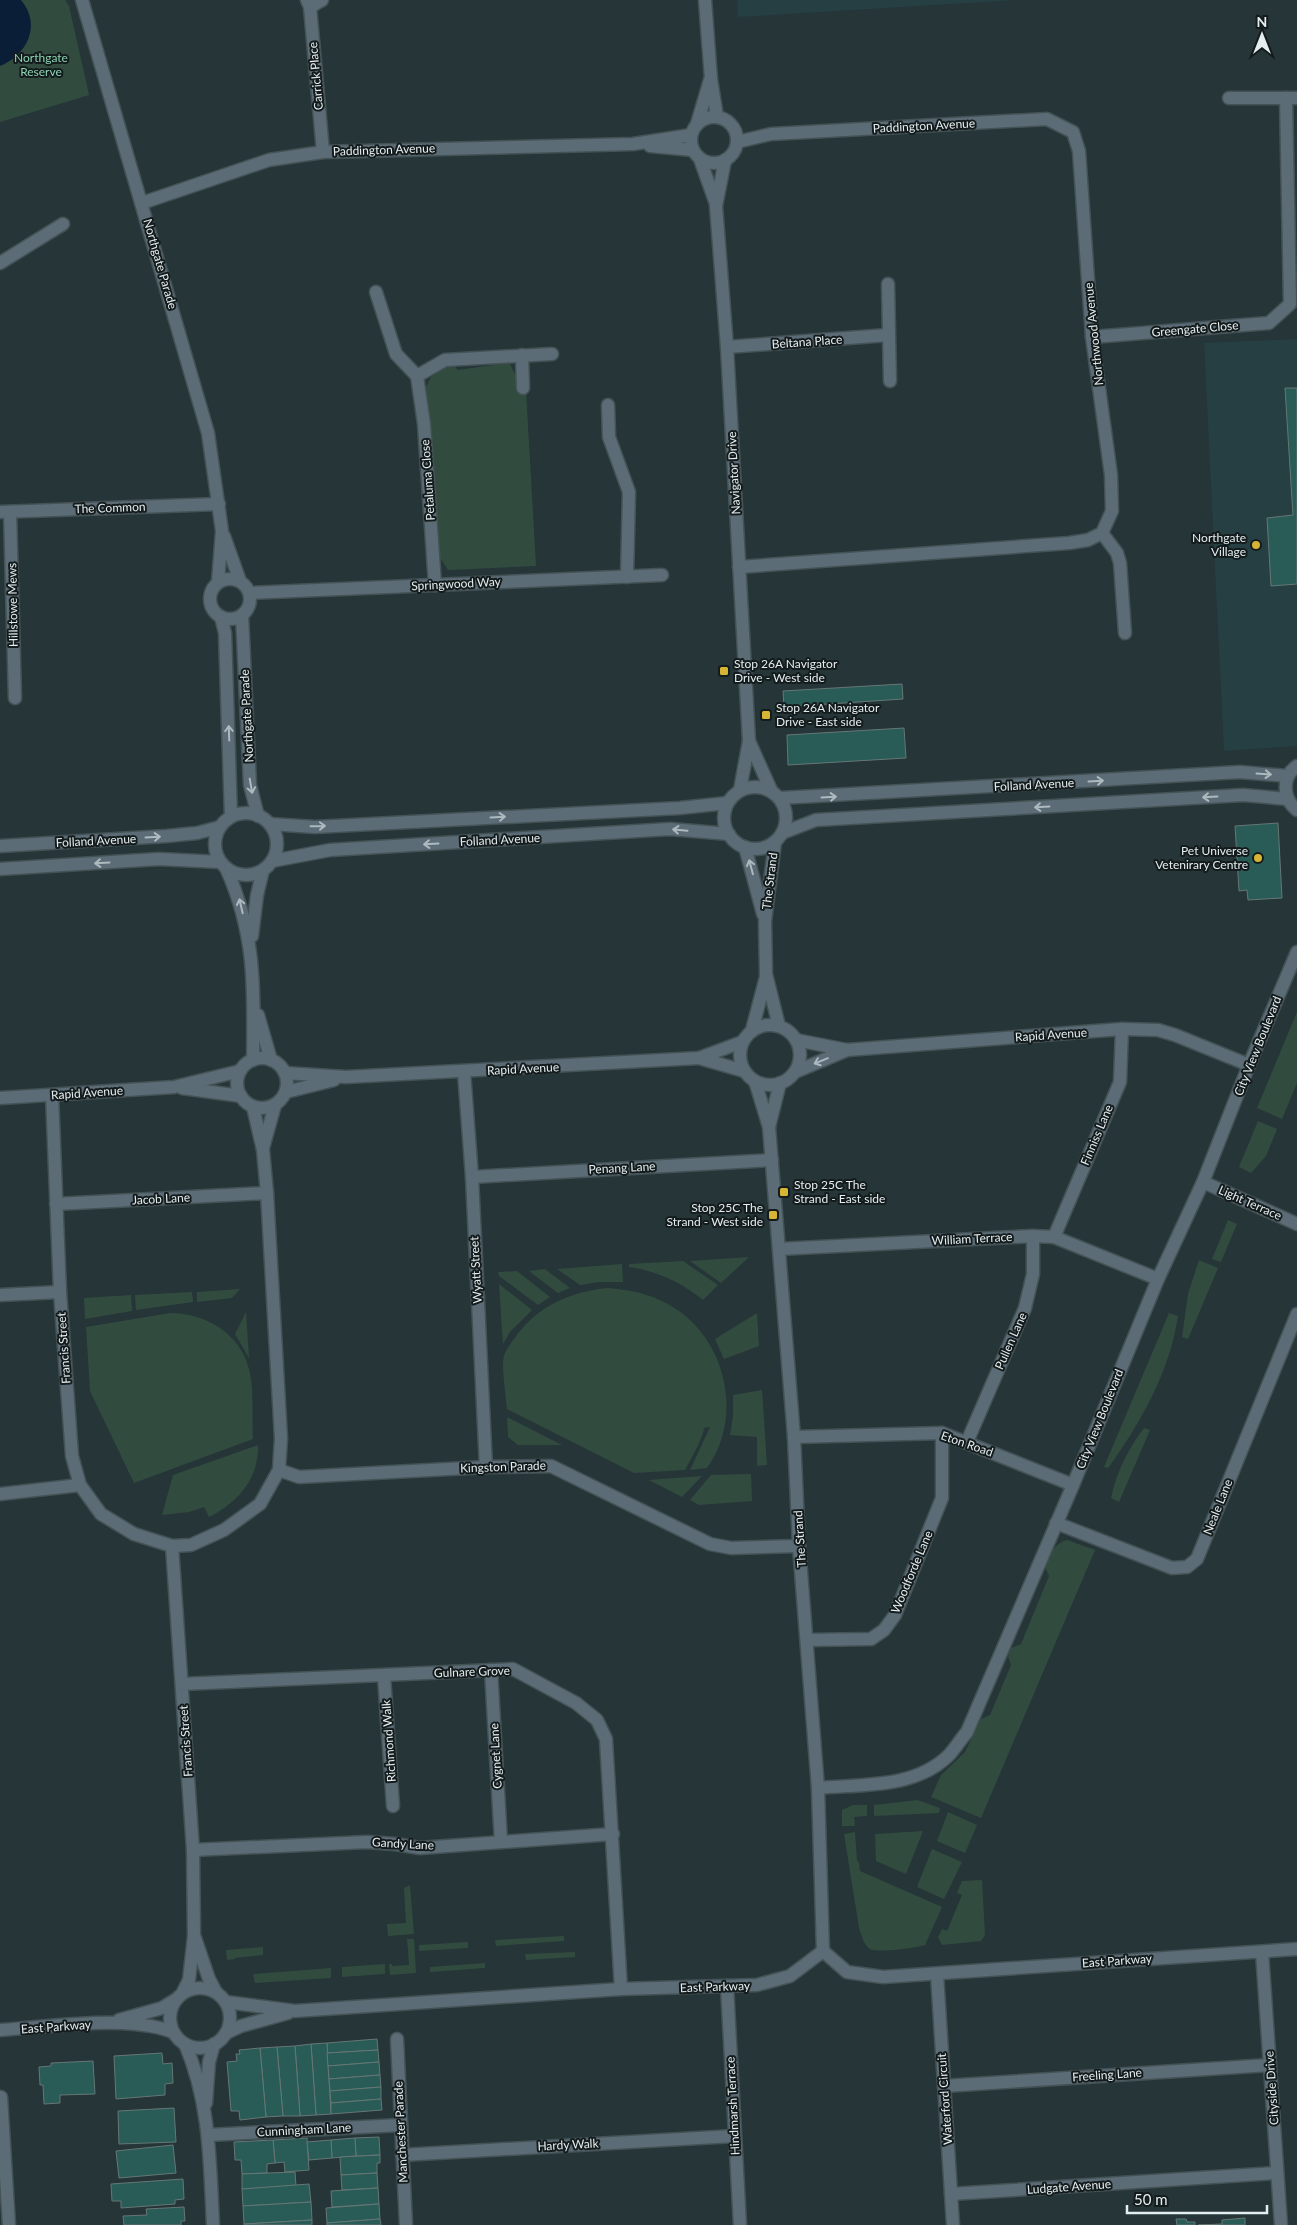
<svg xmlns="http://www.w3.org/2000/svg" width="1297" height="2225" viewBox="0 0 1297 2225" font-family="Lato,sans-serif">
	<rect width="100%" height="100%" fill="#253538"/>
	<g fill="#263f43">
		<path d="M737,0H1017L738,17Z"/>
		<path d="M1297,339V746L1224,751L1204,343Z"/>
	</g>
	<g fill="#324b3f">
		<path d="M0,0H65L69,6L89,95L0,122Z"/>
		<path d="M498,361L510,364L517,378V393L526,391L536,566L448,570L437,553L425,389L431,377L451,363L458,370L493,365Z"/>
		<path d="M1297,1012V1083L1282,1119L1257,1108Z"/>
		<path d="M1258,1121L1277,1129L1266,1156L1251,1173L1239,1167Z"/>
		<path d="M1228,1220L1237,1224L1221,1262L1212,1259Z"/>
		<path d="M749,1257L721,1283L690,1261Z"/>
		<path d="M1199,1260L1218,1268L1188,1339L1182,1337L1188,1294Z"/>
		<path d="M683,1261L718,1285L703,1300C681,1282 657,1271 629,1267V1264Z"/>
		<path d="M622,1264L623,1282H599L580,1285L557,1269Z"/>
		<path d="M545,1269L570,1288L558,1293L529,1271Z"/>
		<path d="M517,1271L550,1297L538,1305L499,1276L498,1272Z"/>
		<path d="M499,1284L532,1310L510,1332L503,1344Z"/>
		<path d="M608,1288C633,1290 655,1295 676,1309C727,1342 743,1419 707,1468L690,1470L710,1427L704,1428C704,1436 690,1461 685,1470L634,1473L507,1409C506,1398 501,1364 504,1356C506,1349 512,1342 516,1336C539,1305 570,1292 608,1288Z"/>
		<path d="M240,1289L232,1298L197,1302V1292Z"/>
		<path d="M192,1292L193,1302L136,1310L135,1295Z"/>
		<path d="M131,1295L132,1311L85,1319L84,1298Z"/>
		<path d="M246,1312L249,1358L235,1334Z"/>
		<path d="M170,1313C205,1313 240,1333 249,1369C254,1387 252,1420 253,1439L134,1483L90,1391L86,1327Z"/>
		<path d="M757,1313L759,1346L724,1359L715,1339Z"/>
		<path d="M1169,1313L1178,1316C1170,1371 1140,1424 1108,1468L1104,1467Z"/>
		<path d="M762,1390L767,1465L757,1466V1437L730,1435L733,1416V1395Z"/>
		<path d="M507,1418H509L562,1445H518L508,1437Z"/>
		<path d="M1144,1428L1150,1430L1119,1502L1111,1498C1116,1473 1128,1449 1144,1428Z"/>
		<path d="M258,1445C259,1479 238,1502 209,1517L204,1507L189,1512L162,1515L173,1475Z"/>
		<path d="M751,1474L752,1501L699,1505L690,1500L711,1475Z"/>
		<path d="M702,1476L682,1497L649,1480Z"/>
		<path d="M1067,1540L1095,1550L981,1818L931,1797L941,1775L965,1752L981,1719L990,1715L1011,1665L1008,1656L1011,1648L1021,1644L1049,1576L1045,1567C1050,1555 1053,1544 1067,1540Z"/>
		<path d="M918,1800L940,1808L939,1813L874,1816V1805Z"/>
		<path d="M853,1805H867V1816L854,1817L855,1826H842V1810Z"/>
		<path d="M948,1812L977,1825L965,1853L937,1841Z"/>
		<path d="M923,1831L906,1874L876,1861L875,1834Z"/>
		<path d="M855,1832L857,1861L859,1862L860,1871L942,1907L925,1945C917,1948 877,1953 870,1949C863,1944 862,1936 859,1928L844,1834Z"/>
		<path d="M932,1849L962,1862L944,1899L917,1887Z"/>
		<path d="M982,1880L985,1935L981,1941L942,1945L938,1937L942,1929L947,1931L962,1895L957,1893L962,1881Z"/>
		<path d="M410,1885L414,1934L388,1936L387,1924L406,1923L404,1888Z"/>
		<path d="M564,1936V1941L496,1946L495,1940Z"/>
		<path d="M407,1939H414L416,1973L390,1975L389,1964H392V1966L409,1965Z"/>
		<path d="M468,1942V1948L419,1951V1945Z"/>
		<path d="M263,1947V1955L235,1958V1959L227,1960L226,1950Z"/>
		<path d="M575,1952V1957L526,1960L525,1954Z"/>
		<path d="M485,1963V1968L430,1972V1967Z"/>
		<path d="M385,1964V1974L342,1977V1967Z"/>
		<path d="M331,1968V1978L255,1983L253,1974Z"/>
	</g>
	<path fill="#0b1e38" d="M0,0H21C42,25 27,55 0,66Z"/>
	<g fill="#295c57" stroke="#667775">
		<path d="M1285,388H1297V584L1271,586L1267,518L1293,515Z"/>
		<path d="M902,684L903,699L784,707L783,691Z"/>
		<path d="M904,728L906,758L788,765L787,735Z"/>
		<path d="M1278,823L1282,898L1248,900L1247,890L1239,891L1235,826Z"/>
		<path d="M377,2039L378,2050L327,2053V2043Z"/>
		<path d="M327,2043L331,2114L316,2115L311,2044Z"/>
		<path d="M311,2044L316,2115L300,2116L295,2046Z"/>
		<path d="M295,2046L300,2116H283L277,2047Z"/>
		<path d="M277,2047L283,2116L266,2117L260,2048Z"/>
		<path d="M260,2048L266,2117L240,2120L239,2111H231L227,2062L237,2061L236,2054H240L239,2050Z"/>
		<path d="M378,2050L379,2062L328,2066L327,2053Z"/>
		<path d="M162,2053L163,2064L172,2063L173,2083L165,2084V2095L116,2099L114,2056Z"/>
		<path d="M93,2061L95,2094L60,2095V2103L44,2104L43,2085H40L39,2067L51,2066V2063Z"/>
		<path d="M379,2062L380,2075L329,2079L328,2066Z"/>
		<path d="M380,2075L381,2087L330,2091L329,2079Z"/>
		<path d="M381,2087V2099L331,2103L330,2091Z"/>
		<path d="M381,2099L382,2110L331,2114V2103Z"/>
		<path d="M174,2108L176,2142L119,2144L118,2111Z"/>
		<path d="M379,2137L380,2155L356,2156L355,2138Z"/>
		<path d="M307,2138L309,2170L285,2172L284,2162L275,2163L273,2140Z"/>
		<path d="M355,2138L356,2156L332,2158L331,2140Z"/>
		<path d="M273,2140L275,2163L267,2164V2173L242,2174L241,2160H235L234,2142Z"/>
		<path d="M331,2140L332,2158L309,2160L307,2142Z"/>
		<path d="M173,2145L176,2173L119,2178L116,2151Z"/>
		<path d="M380,2155V2163H377V2173L341,2175L340,2157Z"/>
		<path d="M295,2172L296,2186L242,2189V2174Z"/>
		<path d="M377,2173L378,2188L342,2190L341,2175Z"/>
		<path d="M183,2179L184,2199L175,2200V2204L121,2208V2201H112L111,2184Z"/>
		<path d="M309,2184L311,2202L243,2206L242,2189Z"/>
		<path d="M378,2188L379,2204L332,2207L331,2191Z"/>
		<path d="M311,2202L312,2220L244,2224L243,2206Z"/>
		<path d="M379,2204L380,2219L327,2223L326,2208Z"/>
		<path d="M184,2207L185,2221H181V2225H124L123,2216L147,2215L146,2209Z"/>
		<path d="M1245,2218V2225H1198L1222,2224V2220Z"/>
		<path d="M380,2219L381,2225H327V2223Z"/>
		<path d="M1176,2219H1186L1187,2222H1195V2225H1177Z"/>
		<path d="M312,2220V2225H244V2224Z"/>
	</g>
	<g fill="none" stroke-linecap="round" stroke-linejoin="round">
		<g stroke="#445255" stroke-width="15">
			<g id="minor">
				<path d="M82,0L208,433L222,531L218,582"/>
				<path d="M307,0L310,7L323,152"/>
				<path d="M705,0L711,79L717,117"/>
				<path d="M310,7L322,0"/>
				<path d="M1229,98H1297"/>
				<circle cx="714" cy="140" r="23"/>
				<path d="M697,124L710,80"/>
				<path d="M737,142L771,134L1047,119L1073,132L1079,151L1092,337L1111,475L1112,511L1102,533L1088,540L1069,543L739,567"/>
				<path d="M650,146L693,150"/>
				<path d="M700,159L716,204"/>
				<path d="M725,160L716,206L727,347L749,741L740,790"/>
				<path d="M142,203L269,160L323,152L633,144L691,135"/>
				<path d="M0,263L63,224"/>
				<path d="M888,284L890,381"/>
				<path d="M376,292L396,354L417,376"/>
				<path d="M1092,337L1269,323L1290,304L1286,98"/>
				<path d="M727,347L888,335"/>
				<path d="M522,355L523,388"/>
				<path d="M608,405L609,437L629,492L627,577"/>
				<path d="M0,512L219,504"/>
				<path d="M10,512L15,698"/>
				<path d="M1102,533L1117,553L1120,563L1125,633"/>
				<path d="M224,536L240,581"/>
				<circle cx="230" cy="599" r="20"/>
				<path d="M435,585L424,424L417,376L445,360L552,354"/>
				<path d="M250,593L662,575"/>
				<path d="M242,615L250,785L258,816"/>
				<path d="M221,617L225,633L231,817"/>
				<path d="M749,741L771,790"/>
				<path d="M775,842L765,921L766,974L779,1026"/>
				<path d="M745,847L763,914"/>
				<path d="M226,868C256,934 254,989 253,1060"/>
				<path d="M252,936L257,895L263,870"/>
				<path d="M258,1015L271,1060"/>
				<circle cx="770" cy="1055" r="30"/>
				<path d="M752,1030L766,977"/>
				<path d="M796,1040L847,1050L1122,1029L1158,1030L1175,1035L1249,1065"/>
				<path d="M699,1058L744,1071"/>
				<circle cx="262" cy="1083" r="25"/>
				<path d="M464,1072L472,1177L486,1467"/>
				<path d="M795,1072L847,1050"/>
				<path d="M285,1073L346,1077L699,1058L742,1042"/>
				<path d="M755,1081L769,1127L794,1437L799,1546L818,1788L823,1951"/>
				<path d="M182,1088L241,1096"/>
				<path d="M286,1092L334,1080"/>
				<path d="M52,1095L60,1292L72,1456L80,1485L101,1514L134,1534L172,1546L191,1545L224,1530L260,1504L279,1470L281,1438L267,1193L263,1150L253,1107"/>
				<path d="M0,1098L174,1087L240,1071"/>
				<path d="M769,1127L780,1083"/>
				<path d="M263,1148L275,1105"/>
				<path d="M472,1177L772,1160"/>
				<path d="M1203,1182L1297,1224"/>
				<path d="M56,1204L267,1193"/>
				<path d="M1054,1237L1120,1082L1122,1029"/>
				<path d="M779,1249L1033,1236L1054,1237L1158,1279"/>
				<path d="M0,1295L60,1292"/>
				<path d="M794,1437L942,1433L1073,1485"/>
				<path d="M967,1442L1025,1308L1033,1274V1236"/>
				<path d="M279,1470L299,1477L486,1467L551,1466L710,1544L731,1548L799,1546"/>
				<path d="M0,1494L80,1485"/>
				<path d="M1056,1523L1172,1568L1187,1567L1197,1559L1297,1314"/>
				<path d="M172,1546L193,1850L194,1936L189,1980L183,1992"/>
				<path d="M808,1640L871,1639L884,1630L895,1615L942,1498V1433"/>
				<path d="M491,1670L501,1842"/>
				<path d="M384,1676L393,1806"/>
				<path d="M182,1684L513,1669L576,1703L597,1720L606,1739L621,1989"/>
				<path d="M818,1788C863,1784 916,1789 950,1754C956,1747 961,1739 967,1732L1073,1485L1158,1279L1203,1182L1249,1065L1297,952"/>
				<path d="M193,1850L367,1842L395,1844L420,1848L613,1834"/>
				<path d="M195,1938L209,1979L216,1992"/>
				<path d="M1262,1952L1281,2225"/>
				<path d="M937,1974L953,2225"/>
				<path d="M727,1986L740,2225"/>
				<circle cx="200" cy="2018" r="30"/>
				<path d="M226,2002L295,2011L621,1989L757,1985L790,1976L823,1951L847,1972L883,1977L1297,1949"/>
				<path d="M119,2020L162,2008L175,2000"/>
				<path d="M0,2030C50,2027 126,2014 173,2032"/>
				<path d="M226,2033L241,2026L288,2013"/>
				<path d="M397,2039L406,2225"/>
				<path d="M185,2044C210,2101 210,2164 213,2225"/>
				<path d="M944,2086L1270,2065"/>
				<path d="M1,2097L9,2225"/>
				<path d="M206,2103L209,2062L214,2044"/>
				<path d="M208,2135L401,2125"/>
				<path d="M402,2155L734,2136"/>
				<path d="M951,2194L1277,2173"/>
			</g>
		</g>
		<g stroke="#445255" stroke-width="15">
			<g id="tertiary">
				<path d="M1297,766C1281,777 1283,799 1297,810"/>
				<circle cx="755" cy="818" r="31"/>
				<path d="M780,798L1240,772L1288,776"/>
				<circle cx="246" cy="844" r="31"/>
				<path d="M270,824L315,827L680,808L727,803"/>
				<path d="M782,833L816,820L1243,795L1288,799"/>
				<path d="M0,846L167,836L197,833L220,827"/>
				<path d="M272,861L330,850L670,829L729,834"/>
				<path d="M0,869L159,859L220,862"/>
			</g>
		</g>
		<use href="#minor" stroke="#5b6c76" stroke-width="12"/>
		<use href="#tertiary" stroke="#5b6c76" stroke-width="12"/>
	</g>
	<defs><path id="oneway-shaft" d="M-6 0H5M1.5-3L5.5 0L1.5 3" fill="none" stroke-width="1.6" stroke-linecap="round" stroke-linejoin="round" transform="scale(1.25)"/></defs>
	<g stroke="#adb9bf">
		<use href="#oneway-shaft" transform="translate(229 733) rotate(-92)"/>
		<use href="#oneway-shaft" transform="translate(1264 774) rotate(4)"/>
		<use href="#oneway-shaft" transform="translate(1096 781) rotate(-3)"/>
		<use href="#oneway-shaft" transform="translate(251 786) rotate(80)"/>
		<use href="#oneway-shaft" transform="translate(829 797) rotate(-3)"/>
		<use href="#oneway-shaft" transform="translate(1210 797) rotate(177)"/>
		<use href="#oneway-shaft" transform="translate(1042 807) rotate(177)"/>
		<use href="#oneway-shaft" transform="translate(498 817) rotate(-3)"/>
		<use href="#oneway-shaft" transform="translate(318 826) rotate(-1)"/>
		<use href="#oneway-shaft" transform="translate(680 830) rotate(-175)"/>
		<use href="#oneway-shaft" transform="translate(153 837) rotate(-3)"/>
		<use href="#oneway-shaft" transform="translate(431 844) rotate(177)"/>
		<use href="#oneway-shaft" transform="translate(102 863) rotate(177)"/>
		<use href="#oneway-shaft" transform="translate(751 867) rotate(-105)"/>
		<use href="#oneway-shaft" transform="translate(241 906) rotate(-103)"/>
		<use href="#oneway-shaft" transform="translate(821 1061) rotate(158)"/>
	</g>
	<g fill="#d7b534" stroke="#141b1c" stroke-width="2">
		<circle cx="1256" cy="545" r="5"/>
		<rect x="719" y="666" width="10" height="10" rx="2.5"/>
		<rect x="761" y="710" width="10" height="10" rx="2.5"/>
		<circle cx="1258" cy="858" r="5"/>
		<rect x="779" y="1187" width="10" height="10" rx="2.5"/>
		<rect x="768" y="1210" width="10" height="10" rx="2.5"/>
	</g>
	<g text-anchor="middle" stroke-width="4" stroke-linejoin="round" paint-order="stroke">
		<g font-size="12" fill="#8cd3b2" stroke="#141b1c">
			<text x="41" y="62">Northgate<tspan x="41" dy="14">Reserve</tspan></text>
		</g>
		<g font-size="12" fill="#e4edef" stroke="#141b1c">
			<text transform="translate(316 76) rotate(-95)" y="4">Carrick Place</text>
			<text transform="translate(924 126) rotate(-3)" y="4">Paddington Avenue</text>
			<text transform="translate(384 150) rotate(-2)" y="4">Paddington Avenue</text>
			<text transform="translate(160 264) rotate(74)" y="4">Northgate Parade</text>
			<text transform="translate(1195 329) rotate(-5)" y="4">Greengate Close</text>
			<text transform="translate(1094 334) rotate(-96)" y="4">Northwood Avenue</text>
			<text transform="translate(807 342) rotate(-4)" y="4">Beltana Place</text>
			<text transform="translate(734 473) rotate(-93)" y="4">Navigator Drive</text>
			<text transform="translate(428 480) rotate(-94)" y="4">Petaluma Close</text>
			<text transform="translate(110 508) rotate(-2)" y="4">The Common</text>
			<text transform="translate(456 584) rotate(-3)" y="4">Springwood Way</text>
			<text transform="translate(13 605) rotate(-91)" y="4">Hillstowe Mews</text>
			<text transform="translate(247 716) rotate(-93)" y="4">Northgate Parade</text>
			<text transform="translate(1034 785) rotate(-3)" y="4">Folland Avenue</text>
			<text transform="translate(500 840) rotate(-3)" y="4">Folland Avenue</text>
			<text transform="translate(96 841) rotate(-3)" y="4">Folland Avenue</text>
			<text transform="translate(770 881) rotate(-83)" y="4">The Strand</text>
			<text transform="translate(1051 1035) rotate(-4)" y="4">Rapid Avenue</text>
			<text transform="translate(1258 1046) rotate(-68)" y="4">City View Boulevard</text>
			<text transform="translate(523 1069) rotate(-3)" y="4">Rapid Avenue</text>
			<text transform="translate(87 1093) rotate(-4)" y="4">Rapid Avenue</text>
			<text transform="translate(1097 1135) rotate(-67)" y="4">Finniss Lane</text>
			<text transform="translate(622 1168) rotate(-3)" y="4">Penang Lane</text>
			<text transform="translate(161 1199) rotate(-3)" y="4">Jacob Lane</text>
			<text transform="translate(1250 1203) rotate(24)" y="4">Light Terrace</text>
			<text transform="translate(972 1239) rotate(-3)" y="4">William Terrace</text>
			<text transform="translate(476 1270) rotate(-93)" y="4">Wyatt Street</text>
			<text transform="translate(1011 1341) rotate(-66)" y="4">Pullen Lane</text>
			<text transform="translate(64 1348) rotate(-94)" y="4">Francis Street</text>
			<text transform="translate(1100 1419) rotate(-68)" y="4">City View Boulevard</text>
			<text transform="translate(967 1444) rotate(19)" y="4">Eton Road</text>
			<text transform="translate(503 1467) rotate(-2)" y="4">Kingston Parade</text>
			<text transform="translate(1218 1507) rotate(-68)" y="4">Neale Lane</text>
			<text transform="translate(800 1539) rotate(-94)" y="4">The Strand</text>
			<text transform="translate(912 1572) rotate(-67)" y="4">Woodforde Lane</text>
			<text transform="translate(472 1672) rotate(-2)" y="4">Gulnare Grove</text>
			<text transform="translate(186 1741) rotate(-94)" y="4">Francis Street</text>
			<text transform="translate(389 1741) rotate(-94)" y="4">Richmond Walk</text>
			<text transform="translate(496 1756) rotate(-93)" y="4">Cygnet Lane</text>
			<text transform="translate(403 1844) rotate(3)" y="4">Gandy Lane</text>
			<text transform="translate(1117 1961) rotate(-4)" y="4">East Parkway</text>
			<text transform="translate(715 1987) rotate(-2)" y="4">East Parkway</text>
			<text transform="translate(56 2027) rotate(-4)" y="4">East Parkway</text>
			<text transform="translate(1107 2075) rotate(-4)" y="4">Freeling Lane</text>
			<text transform="translate(1272 2088) rotate(-94)" y="4">Cityside Drive</text>
			<text transform="translate(945 2099) rotate(-94)" y="4">Waterford Circuit</text>
			<text transform="translate(733 2106) rotate(-93)" y="4">Hindmarsh Terrace</text>
			<text transform="translate(304 2130) rotate(-3)" y="4">Cunningham Lane</text>
			<text transform="translate(401 2132) rotate(-93)" y="4">Manchester Parade</text>
			<text transform="translate(568 2145) rotate(-3)" y="4">Hardy Walk</text>
			<text transform="translate(1069 2187) rotate(-4)" y="4">Ludgate Avenue</text>
		</g>
		<g font-size="12" fill="#e4edef" stroke="#141b1c" text-anchor="end">
			<text x="1246" y="542">Northgate<tspan x="1246" dy="14">Village</tspan></text>
			<text x="734" y="668" text-anchor="start">Stop 26A Navigator<tspan x="734" dy="14">Drive - West side</tspan></text>
			<text x="776" y="712" text-anchor="start">Stop 26A Navigator<tspan x="776" dy="14">Drive - East side</tspan></text>
			<text x="1248" y="855">Pet Universe<tspan x="1248" dy="14">Vetenirary Centre</tspan></text>
			<text x="794" y="1189" text-anchor="start">Stop 25C The<tspan x="794" dy="14">Strand - East side</tspan></text>
			<text x="763" y="1212">Stop 25C The<tspan x="763" dy="14">Strand - West side</tspan></text>
		</g>
	</g>
	<g transform="translate(1262 35)" stroke="#141b1c" stroke-width="4" paint-order="stroke">
	<path d="M0-4L9 19L0 12L-9 19Z" fill="#e4edef"/>
	<text y="-8" font-size="14" font-weight="bold" text-anchor="middle" fill="#e4edef">N</text>
	</g>
	<path d="M1127 2205v8h140v-8" fill="none" stroke="#e4edef" stroke-width="2.5"/>
	<text x="1134" y="2205" font-size="15" fill="#e4edef" stroke="#141b1c" stroke-width="4" paint-order="stroke">50 m</text>
</svg>
